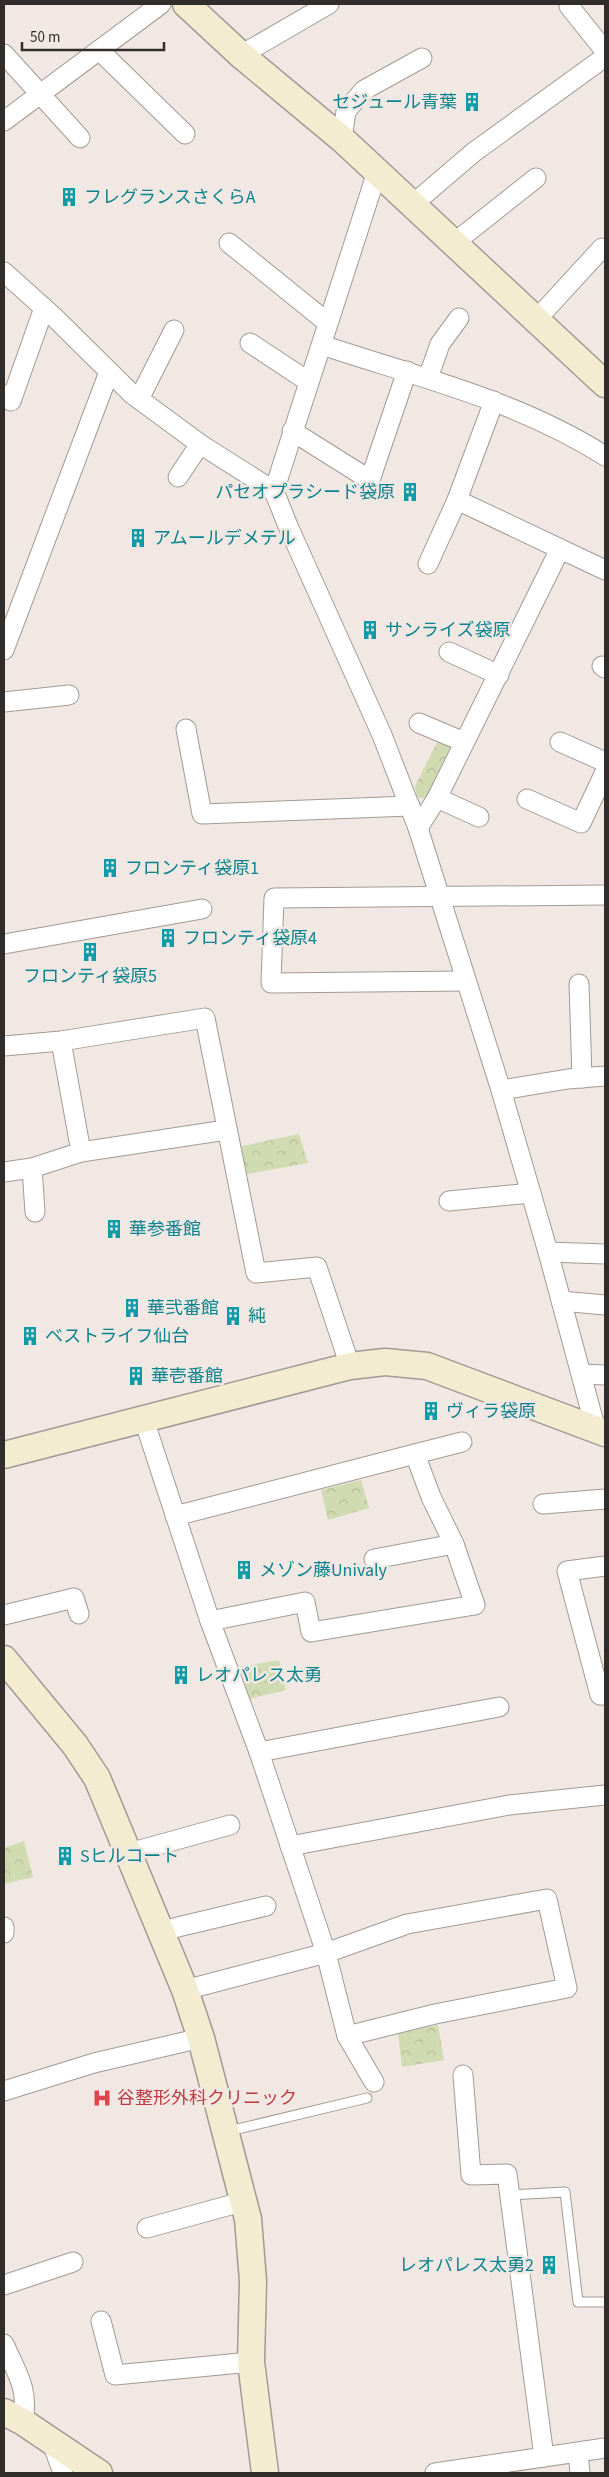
<svg xmlns="http://www.w3.org/2000/svg" width="609" height="2477" viewBox="0 0 609 2477" font-family="'Source Sans 3','Noto Sans JP',sans-serif">
	<defs>
		<pattern id="forest-crowns" width="20" height="18" patternUnits="userSpaceOnUse" patternTransform="scale(1.25)"><rect width="20" height="18" fill="#d1dbb1"/><path d="M2 6a3 3 0 1 1 6 0M12 15a3 3 0 1 1 6 0" fill="none" stroke="#b4bc98"/></pattern>
	</defs>
	<rect width="100%" height="100%" fill="#f1e8e3"/>
	<g fill="url(#forest-crowns)">
		<path d="M438,740L452,745L426,798H417L415,786Z"/>
		<path d="M299,1134L308,1163L242,1175L238,1147Z"/>
		<path d="M361,1480L369,1508L328,1520L321,1490Z"/>
		<path d="M279,1660L286,1690L249,1699L240,1667Z"/>
		<path d="M24,1841L33,1877L4,1884V1848Z"/>
		<path d="M438,2025L444,2060L402,2067L398,2033Z"/>
	</g>
	<g fill="none" stroke-linecap="round" stroke-linejoin="round">
		<g stroke="#a29a95" stroke-width="11">
			<g id="lane">
				<path d="M229,2131L367,2098"/>
				<path d="M509,2195L565,2192L578,2302H605"/>
			</g>
		</g>
		<g stroke="#a29a95" stroke-width="21">
			<g id="street">
				<path d="M569,6L605,51"/>
				<path d="M99,50L185,134"/>
				<path d="M4,54L80,138"/>
				<path d="M241,55L329,4"/>
				<path d="M4,121L161,4"/>
				<path d="M342,139L346,111L364,90L422,58"/>
				<path d="M412,205L474,152L605,57"/>
				<path d="M229,243L328,323"/>
				<path d="M454,243L536,178"/>
				<path d="M4,272L54,317L132,394L200,444L274,491L377,172"/>
				<path d="M536,320L602,248L605,251"/>
				<path d="M250,343L309,382"/>
				<path d="M322,345C418,377 519,401 605,456"/>
				<path d="M428,378L440,344L459,318"/>
				<path d="M4,395L11,401L44,308"/>
				<path d="M139,399L174,330"/>
				<path d="M292,431L370,480L407,371"/>
				<path d="M178,477L200,444"/>
				<path d="M274,491L288,526L382,735L418,828L501,1090L548,1252L596,1430"/>
				<path d="M457,500L605,570"/>
				<path d="M428,564L457,500L494,401"/>
				<path d="M4,650L109,372"/>
				<path d="M449,652L499,675"/>
				<path d="M602,666L605,668"/>
				<path d="M4,702L69,695"/>
				<path d="M419,723L464,742"/>
				<path d="M186,729L202,814L410,806"/>
				<path d="M560,742L605,762"/>
				<path d="M437,798L479,817"/>
				<path d="M527,799L581,823L605,772"/>
				<path d="M418,828L437,798L560,549"/>
				<path d="M4,944L202,909"/>
				<path d="M465,981L271,983L274,898L605,895"/>
				<path d="M579,984L582,1078"/>
				<path d="M61,1041L81,1152L226,1130"/>
				<path d="M4,1046L61,1041L205,1018L256,1273L317,1267L350,1366"/>
				<path d="M501,1090L568,1079L605,1076"/>
				<path d="M32,1168L35,1212"/>
				<path d="M4,1172L32,1168L81,1152"/>
				<path d="M449,1201L531,1193"/>
				<path d="M548,1252L605,1254"/>
				<path d="M561,1301L605,1305"/>
				<path d="M582,1374L605,1375"/>
				<path d="M144,1420L210,1621L259,1752L326,1953L347,2036L435,2014L567,1988L547,1899L407,1924L326,1953L185,1990"/>
				<path d="M415,1454L462,1442"/>
				<path d="M543,1504L605,1499"/>
				<path d="M175,1516L415,1454L431,1497L454,1544L475,1605L311,1632L305,1602L210,1621"/>
				<path d="M374,1559L454,1544"/>
				<path d="M605,1566L567,1571L600,1695H605"/>
				<path d="M4,1615L74,1598L79,1614"/>
				<path d="M259,1752L499,1707"/>
				<path d="M290,1846L509,1805L605,1795"/>
				<path d="M129,1853L230,1825"/>
				<path d="M4,1927V1933"/>
				<path d="M161,1931L266,1906"/>
				<path d="M347,2036L374,2082"/>
				<path d="M463,2075L471,2175L507,2174L544,2457"/>
				<path d="M4,2091L94,2063L201,2038"/>
				<path d="M147,2228L245,2201"/>
				<path d="M4,2285L73,2262"/>
				<path d="M101,2321L115,2375L251,2362"/>
				<path d="M4,2344C17,2374 29,2388 23,2422"/>
				<path d="M51,2440L63,2473"/>
				<path d="M578,2453L580,2473"/>
				<path d="M435,2473L605,2448"/>
			</g>
		</g>
		<g stroke="#a29a95" stroke-width="29">
			<g id="secondary">
				<path d="M186,4L241,55L342,139L605,384"/>
				<path d="M4,1455L350,1366L385,1362L427,1366L605,1433"/>
				<path d="M4,1659L75,1745L97,1778L185,1990L201,2038L248,2219L253,2281L251,2362L265,2473"/>
				<path d="M4,2412L23,2422L99,2473"/>
			</g>
		</g>
		<use href="#lane" stroke="#fff" stroke-width="9"/>
		<use href="#street" stroke="#fff" stroke-width="19"/>
		<use href="#secondary" stroke="#f3ecd1" stroke-width="26"/>
	</g>
	<defs>
		<g id="building-bare" transform="scale(1.5)"><path d="M-4-6H4V6H1V3H-1V6H-4ZM-2.5-4.3h1.7v1.8h-1.7ZM.8-4.3h1.7v1.8H.8ZM-2.5-1h1.7V.8h-1.7ZM.8-1h1.7V.8H.8Z" fill="#0f9aa8" stroke="#f1e8e3" stroke-width="2.5" paint-order="stroke"/></g>
		<g id="hospital-bare" transform="scale(1.5)"><path d="M-5-5h3v3.5h4V-5h3V5h-3V1.5h-4V5h-3Z" fill="#e0444e" stroke="#f1e8e3" stroke-width="2.5" paint-order="stroke"/></g>
	</defs>
	<g fill-rule="evenodd">
		<use href="#building-bare" x="472" y="102"/>
		<use href="#building-bare" x="69" y="197"/>
		<use href="#building-bare" x="410" y="492"/>
		<use href="#building-bare" x="138" y="538"/>
		<use href="#building-bare" x="370" y="630"/>
		<use href="#building-bare" x="110" y="868"/>
		<use href="#building-bare" x="168" y="938"/>
		<use href="#building-bare" x="90" y="952"/>
		<use href="#building-bare" x="114" y="1229"/>
		<use href="#building-bare" x="132" y="1308"/>
		<use href="#building-bare" x="233" y="1316"/>
		<use href="#building-bare" x="30" y="1336"/>
		<use href="#building-bare" x="136" y="1376"/>
		<use href="#building-bare" x="431" y="1411"/>
		<use href="#building-bare" x="244" y="1570"/>
		<use href="#building-bare" x="181" y="1675"/>
		<use href="#building-bare" x="65" y="1856"/>
		<use href="#hospital-bare" x="102" y="2098"/>
		<use href="#building-bare" x="549" y="2265"/>
	</g>
	<g text-anchor="middle" stroke-width="5" stroke-linejoin="round" paint-order="stroke">
		<g font-size="18" fill="#0d838f" stroke="#f1e8e3" text-anchor="start">
			<text x="457" y="108" text-anchor="end">セジュール青葉</text>
			<text x="84" y="203">フレグランスさくらA</text>
			<text x="395" y="498" text-anchor="end">パセオプラシード袋原</text>
			<text x="153" y="544">アムールデメテル</text>
			<text x="385" y="636">サンライズ袋原</text>
			<text x="125" y="874">フロンティ袋原1</text>
			<text x="183" y="944">フロンティ袋原4</text>
			<text x="90" y="982" text-anchor="middle">フロンティ袋原5</text>
			<text x="129" y="1235">華参番館</text>
			<text x="147" y="1314">華弐番館</text>
			<text x="248" y="1322">純</text>
			<text x="45" y="1342">ベストライフ仙台</text>
			<text x="151" y="1382">華壱番館</text>
			<text x="446" y="1417">ヴィラ袋原</text>
			<text x="259" y="1576">メゾン藤Univaly</text>
			<text x="196" y="1681">レオパレス太勇</text>
			<text x="80" y="1862">Sヒルコート</text>
			<text x="534" y="2271" text-anchor="end">レオパレス太勇2</text>
		</g>
		<g font-size="18" fill="#be3a42" stroke="#f1e8e3" text-anchor="start">
			<text x="117" y="2104">谷整形外科クリニック</text>
		</g>
	</g>
	<rect width="609" height="2477" fill="none" stroke="#302d2b" stroke-width="10"/>
	<path d="M22 42v8h142v-8" fill="none" stroke="#302d2b" stroke-width="2.5"/>
	<text x="30" y="42" font-size="15" fill="#302d2b" stroke="#f1e8e3" stroke-width="4" paint-order="stroke">50 m</text>
</svg>
